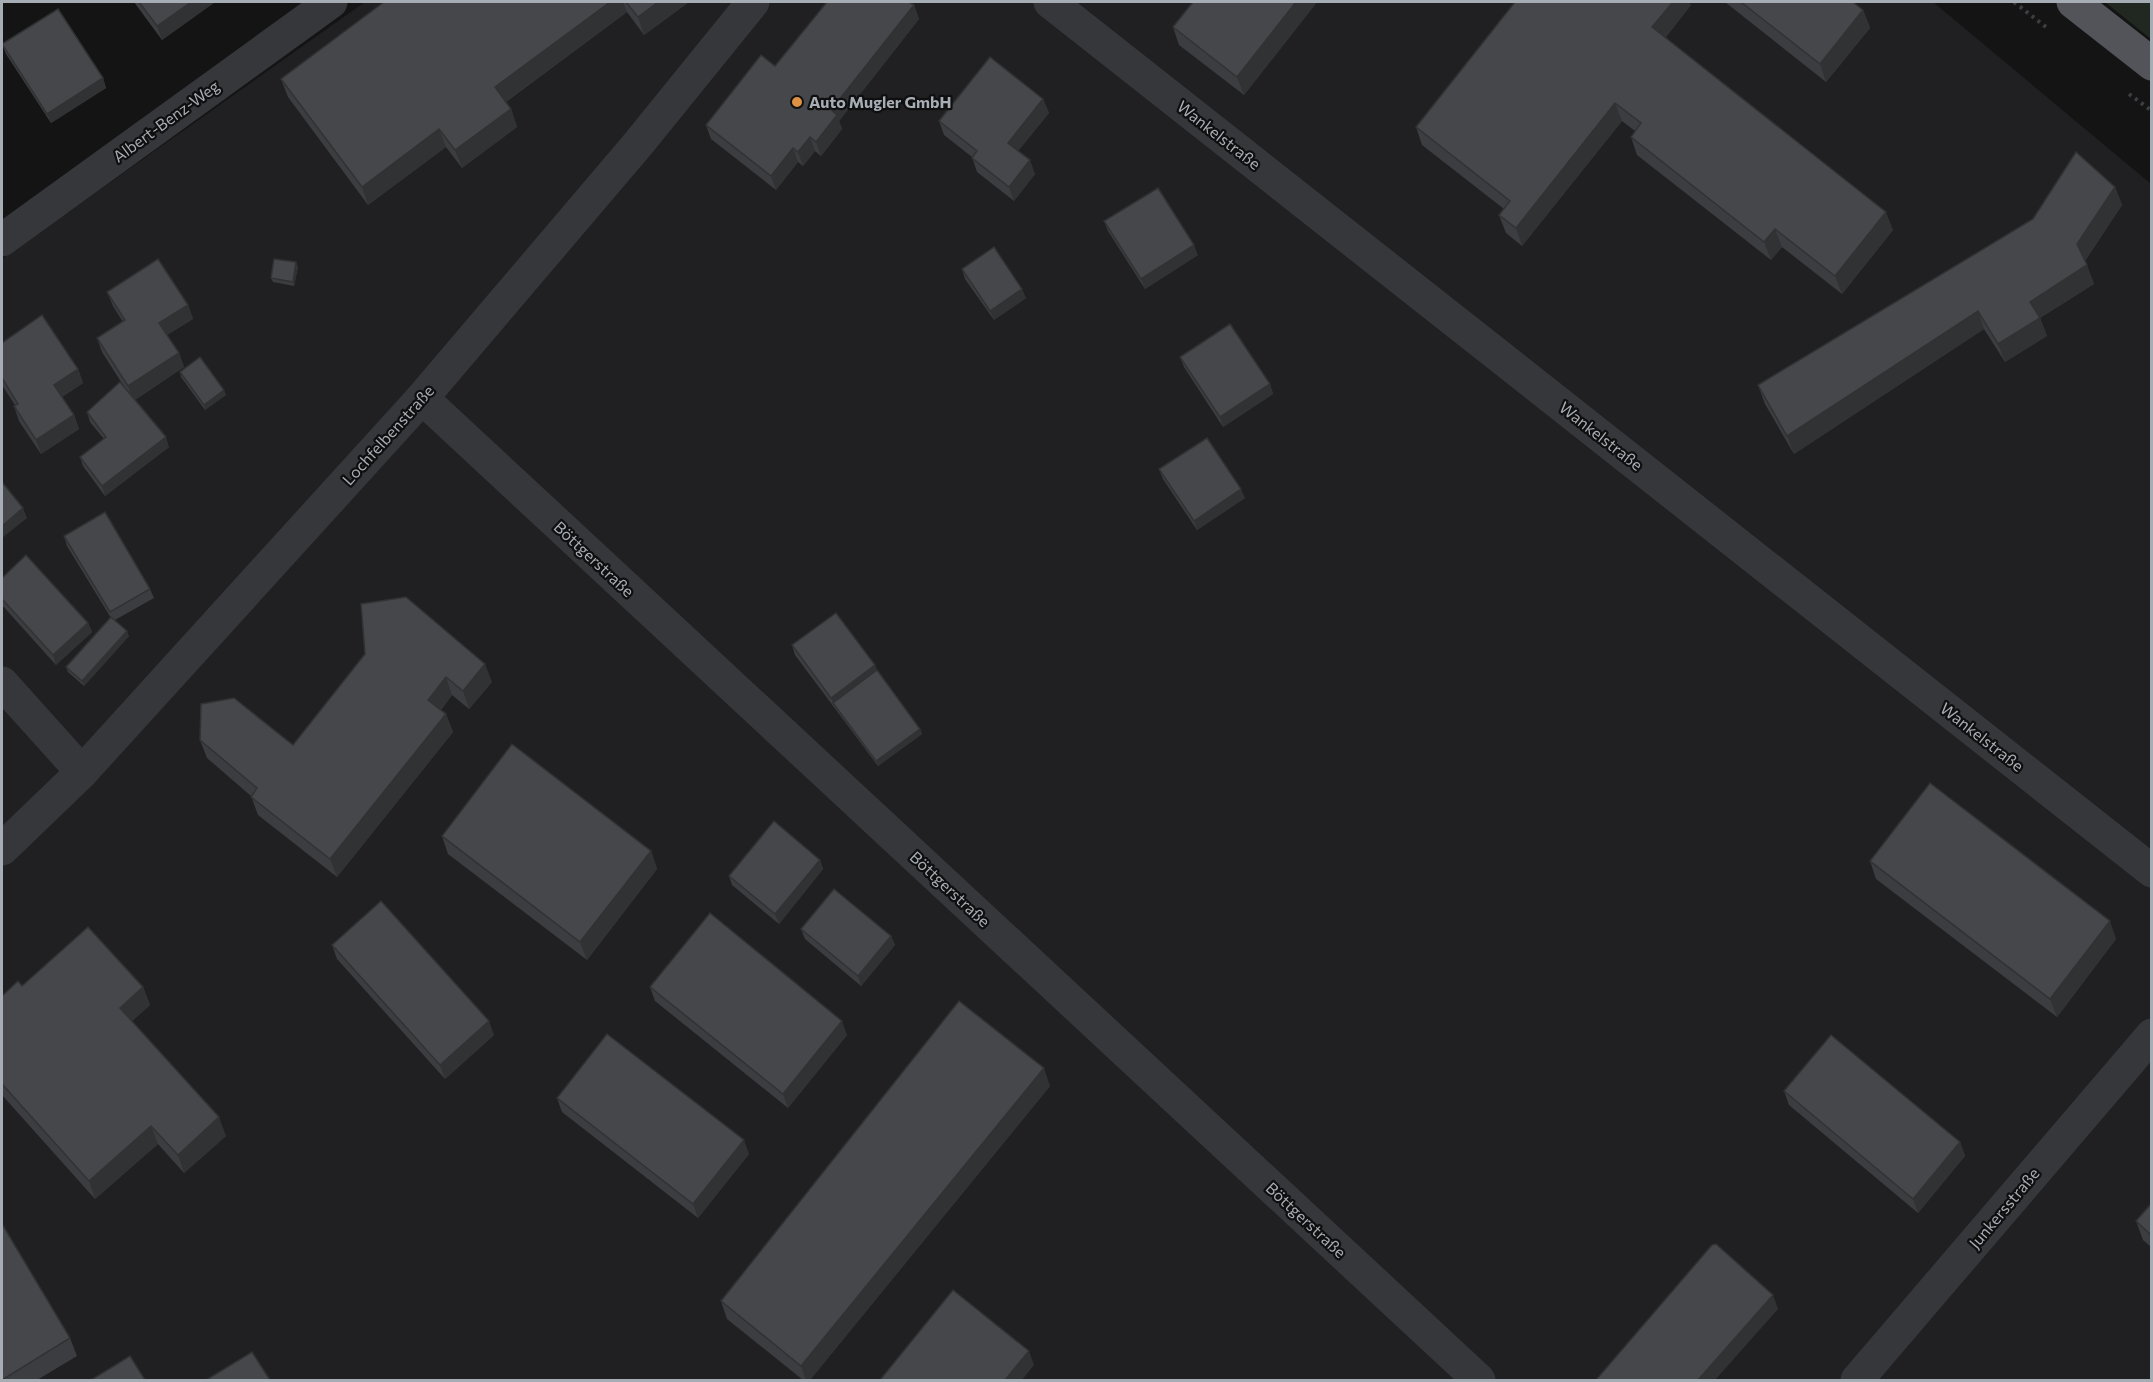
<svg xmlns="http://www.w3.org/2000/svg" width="2153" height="1382" viewBox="0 0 2153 1382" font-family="Commissioner,sans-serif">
	<rect width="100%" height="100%" fill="#141415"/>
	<path fill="#202022" d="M365,2H1933L2151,184V1380H2V259Z"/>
	<path fill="#212821" d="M2105,2H2151V39Z"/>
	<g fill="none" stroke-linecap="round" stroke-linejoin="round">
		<g stroke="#3c3e41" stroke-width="4" stroke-dasharray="3 4.5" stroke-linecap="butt">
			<path d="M2014,2L2046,27"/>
			<path d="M2129,94L2152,111"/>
		</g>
		<g stroke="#35373a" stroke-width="33">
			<path d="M1050,2L2152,871"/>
			<path d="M2,240L331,2"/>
			<path d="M422,398L1479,1380"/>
			<path d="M2,683L82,772"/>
			<path d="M2,849L82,772L422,398L638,144L753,2"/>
			<path d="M1857,1380L2152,1035"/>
		</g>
		<path stroke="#525459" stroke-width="33" d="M2073,2L2152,64"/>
	</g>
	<g fill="#3c3d40">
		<path d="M134,2H215L162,40Z"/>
		<path d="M384,2H689L644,35L627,12L506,102L511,109L517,127L462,168L446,147L368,205L288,97L281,79Z"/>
		<path d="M1317,2L1244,95L1179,45L1173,27Z"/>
		<path d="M1725,2H1853L1863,10L1870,28L1826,82Z"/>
		<path d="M914,5L919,19L839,121L842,129L821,156L815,151L803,166L798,162L776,190L711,139L706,125L775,66Z"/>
		<path d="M1691,5L1665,38L1893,230L1842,294L1782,247L1771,260L1637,155L1631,137L1635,131L1622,121L1522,246L1506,233L1499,215L1504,209L1422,145L1416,127Z"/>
		<path d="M2,44L103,78L106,88L51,123L6,54Z"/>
		<path d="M1043,99L1049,113L1018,151L1035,174L1014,201L977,172L972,157L944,135L939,121Z"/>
		<path d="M2115,187L2122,205L2085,261L2094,284L2040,318L2047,336L2005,362L1984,329L1794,454L1765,404L1758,385L2033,219Z"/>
		<path d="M1104,221L1198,255L1145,289L1108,231Z"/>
		<path d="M298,267L294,286L273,282L271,278Z"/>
		<path d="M962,269L1026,298L994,320L965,279Z"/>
		<path d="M107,292L188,305L193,319L167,335L179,353L184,367L135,400L169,447L105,496L83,466L80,457L104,439L90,422L87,412L125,388L102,352L97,338L123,322L113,306Z"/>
		<path d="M2,343L78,369L83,383L62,397L74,415L79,429L41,454L19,421L14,406L15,405L2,385Z"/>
		<path d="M1180,357L1270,384L1273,394L1223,427L1184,367Z"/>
		<path d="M180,372L226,395L205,410L181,377Z"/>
		<path d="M1159,469L1245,498L1197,530L1163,479Z"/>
		<path d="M64,536L150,589L154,598L115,620L129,636L84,686L68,672L66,667L111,618L67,546Z"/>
		<path d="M2,578L88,623L92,632L56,665L2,605Z"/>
		<path d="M792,645L877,670L920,729L922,734L878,766L795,655Z"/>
		<path d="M365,654L492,682L469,709L452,695L441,710L446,714L453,732L337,877L258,815L251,796L207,758L200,740L293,745Z"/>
		<path d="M442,836L651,851L657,869L587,960L448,854Z"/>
		<path d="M820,860L823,869L779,924L732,885L729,876Z"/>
		<path d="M1870,861L2116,939L2057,1017L1876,879Z"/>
		<path d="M801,929L891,936L895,945L861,986L805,939Z"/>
		<path d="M332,945L494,1035L445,1079L337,959Z"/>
		<path d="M22,986L143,987L150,1005L132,1021L226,1136L184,1173L158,1144L95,1199L2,1095V996Z"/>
		<path d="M650,987L847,1035L788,1108L655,1001Z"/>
		<path d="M1050,1086L810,1380H803L727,1319L721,1301Z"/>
		<path d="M1784,1091L1960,1142L1965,1156L1918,1213L1789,1105Z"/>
		<path d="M557,1098L749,1154L698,1218L562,1112Z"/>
		<path d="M2151,1204V1247L2143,1240L2136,1221Z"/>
		<path d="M2,1224L70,1338L77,1356L37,1380H2Z"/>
	</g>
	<g fill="#313234">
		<path d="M191,2H215L162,40L157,26Z"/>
		<path d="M610,2H623L627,12L501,105L495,87Z"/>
		<path d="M658,2H689L644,35L638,17Z"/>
		<path d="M1296,2H1317L1244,95L1237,77Z"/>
		<path d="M1673,2H1689L1691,5L1659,46L1652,27Z"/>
		<path d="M914,5L919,19L839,121L842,129L821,156L816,142L831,110Z"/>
		<path d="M1863,10L1870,28L1826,82L1820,64Z"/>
		<path d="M103,78L106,88L51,123L47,114Z"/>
		<path d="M1043,99L1049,113L1013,157L1008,143Z"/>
		<path d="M1615,103L1622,121L1522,246L1516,228Z"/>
		<path d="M511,109L517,127L462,168L455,150Z"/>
		<path d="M439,129L446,147L368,205L362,187Z"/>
		<path d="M810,137L815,151L803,166L798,152Z"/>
		<path d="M793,148L798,162L776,190L771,176Z"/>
		<path d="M1030,160L1035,174L1014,201L1009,187Z"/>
		<path d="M2115,187L2122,205L2083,263L2077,244Z"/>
		<path d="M1886,212L1893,230L1842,294L1835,276Z"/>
		<path d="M1775,229L1782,247L1771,260L1764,242Z"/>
		<path d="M1194,245L1198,255L1145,289L1141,279Z"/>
		<path d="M296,262L298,267L294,286L293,282Z"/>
		<path d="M2087,265L2094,284L2040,318L2047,336L2005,362L1998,344L2030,302Z"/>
		<path d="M1022,289L1026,298L994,320L990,311Z"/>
		<path d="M188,305L193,319L164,337L159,323Z"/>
		<path d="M1978,311L1984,329L1794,454L1787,436Z"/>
		<path d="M179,353L184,367L133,401L128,386Z"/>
		<path d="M78,369L83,383L59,399L54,385Z"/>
		<path d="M1270,384L1273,394L1223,427L1220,417Z"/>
		<path d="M224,390L226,395L205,410L204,405Z"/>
		<path d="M74,415L79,429L41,454L36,440Z"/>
		<path d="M166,437L169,447L105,496L102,486Z"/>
		<path d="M1241,489L1245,498L1197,530L1194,521Z"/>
		<path d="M23,508L27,518L2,538V526Z"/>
		<path d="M88,623L92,632L56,665L53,655Z"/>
		<path d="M127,631L129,636L84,686L82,681Z"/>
		<path d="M485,664L492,682L469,709L463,691Z"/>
		<path d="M875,665L879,675L833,703L831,698Z"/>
		<path d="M446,677L452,695L434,718L428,700Z"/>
		<path d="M446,714L453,732L337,877L330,859Z"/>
		<path d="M920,729L922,734L878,766L876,761Z"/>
		<path d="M651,851L657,869L587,960L580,942Z"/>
		<path d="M820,860L823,869L779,924L775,914Z"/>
		<path d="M2110,921L2116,939L2057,1017L2050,999Z"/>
		<path d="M891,936L895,945L861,986L858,976Z"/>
		<path d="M143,987L150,1005L126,1026L120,1008Z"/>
		<path d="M489,1021L494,1035L445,1079L440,1065Z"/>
		<path d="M842,1021L847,1035L788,1108L783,1094Z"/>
		<path d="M1044,1068L1050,1086L810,1380H806L801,1366Z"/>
		<path d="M219,1117L226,1136L184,1173L178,1155Z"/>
		<path d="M151,1126L158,1144L95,1199L89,1181Z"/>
		<path d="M744,1140L749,1154L698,1218L693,1204Z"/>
		<path d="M1960,1142L1965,1156L1918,1213L1913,1199Z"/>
		<path d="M1773,1295L1778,1309L1715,1380H1698Z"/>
		<path d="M1029,1351L1034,1365L1022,1380H1005Z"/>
	</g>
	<g fill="#46474a" stroke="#313234" stroke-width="1.5">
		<path d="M139,2H191L157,26Z"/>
		<path d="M384,2H610L495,87L511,109L455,150L439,129L362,187L281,79Z"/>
		<path d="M626,2H658L638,17Z"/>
		<path d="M827,2H909L914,5L831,110L837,115L816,142L810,137L798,152L793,148L771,176L706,125L761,55L775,66Z"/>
		<path d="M1193,2H1296L1237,77L1173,27Z"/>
		<path d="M1515,2H1673L1652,27L1886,212L1835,276L1775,229L1764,242L1631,137L1641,123L1615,103L1516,228L1499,215L1510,201L1416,127Z"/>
		<path d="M1741,2H1853L1863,10L1820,64Z"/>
		<path d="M58,9L103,78L47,114L2,44Z"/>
		<path d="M990,57L1043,99L1008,143L1030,160L1009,187L972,158L977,151L939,121Z"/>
		<path d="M2076,152L2115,187L2077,244L2087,265L2030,302L2040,318L1998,344L1978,311L1787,436L1758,385L2033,219Z"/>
		<path d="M1158,188L1194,245L1141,279L1104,221Z"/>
		<path d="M994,247L1022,289L990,311L962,269Z"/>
		<path d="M158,259L188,305L159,323L179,353L128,386L97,338L125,320L107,292Z"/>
		<path d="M274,259L296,262L293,282L271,278Z"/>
		<path d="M42,315L78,369L54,385L74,415L36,440L14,406L18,404L2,378V343Z"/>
		<path d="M1230,324L1270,384L1220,417L1180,357Z"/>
		<path d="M200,357L224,390L204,405L180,372Z"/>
		<path d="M120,382L166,437L102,486L80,457L106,437L87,412Z"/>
		<path d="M1207,438L1241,489L1194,521L1159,469Z"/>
		<path d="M2,482L23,508L2,526Z"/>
		<path d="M105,512L150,589L110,612L64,536Z"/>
		<path d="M26,555L88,623L53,655L2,599V578Z"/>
		<path d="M406,597L485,664L463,691L446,677L428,700L446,714L330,859L251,797L257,788L200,740L201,704L234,698L293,745L365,654L361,604Z"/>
		<path d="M836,613L875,665L831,698L792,645Z"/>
		<path d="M111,617L127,631L82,681L66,667Z"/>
		<path d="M877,670L920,729L876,761L833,703Z"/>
		<path d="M512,744L651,851L580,942L442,836Z"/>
		<path d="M1930,783L2110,921L2050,999L1870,861Z"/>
		<path d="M774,821L820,860L775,914L729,876Z"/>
		<path d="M834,889L891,936L858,976L801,929Z"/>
		<path d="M381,901L489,1021L440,1065L332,945Z"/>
		<path d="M710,913L842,1021L783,1094L650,987Z"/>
		<path d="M88,927L143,987L120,1008L219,1117L178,1155L151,1126L89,1181L2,1084V996L18,981L22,986Z"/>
		<path d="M959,1001L1044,1068L801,1366L721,1301Z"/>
		<path d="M607,1034L744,1140L693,1204L557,1098Z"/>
		<path d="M1831,1035L1960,1142L1913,1199L1784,1091Z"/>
		<path d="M2151,1204V1235L2136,1221Z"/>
		<path d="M2,1224L70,1338L2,1380Z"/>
		<path d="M1716,1244L1773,1295L1698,1380H1596L1712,1245Z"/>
		<path d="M953,1290L1029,1351L1005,1380H880Z"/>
		<path d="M252,1352L270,1380H206Z"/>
		<path d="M130,1356L145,1380H91Z"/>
	</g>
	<circle fill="#de9143" stroke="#0f0f10" stroke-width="2" cx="797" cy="102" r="6"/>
	<g text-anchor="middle" stroke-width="4.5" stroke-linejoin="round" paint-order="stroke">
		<g font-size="16" font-weight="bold" fill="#a7adb4" stroke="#0f0f10" text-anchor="start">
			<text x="809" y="108">Auto Mugler GmbH</text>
		</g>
		<g font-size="16" fill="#a7adb4" stroke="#0f0f10">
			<text transform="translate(166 121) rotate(-36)" y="6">Albert-Benz-Weg</text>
			<text transform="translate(1219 135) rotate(38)" y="6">Wankelstraße</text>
			<text transform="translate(388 435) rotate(-48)" y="6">Lochfelbenstraße</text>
			<text transform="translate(1601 436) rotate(38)" y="6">Wankelstraße</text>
			<text transform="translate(594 559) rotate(43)" y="6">Böttgerstraße</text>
			<text transform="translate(1982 737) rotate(38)" y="6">Wankelstraße</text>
			<text transform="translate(950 889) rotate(43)" y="6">Böttgerstraße</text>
			<text transform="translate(2004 1208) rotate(-50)" y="6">Junkersstraße</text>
			<text transform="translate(1306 1220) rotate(43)" y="6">Böttgerstraße</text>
		</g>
	</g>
	<rect width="2153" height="1382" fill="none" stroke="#a7adb4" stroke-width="6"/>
</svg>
